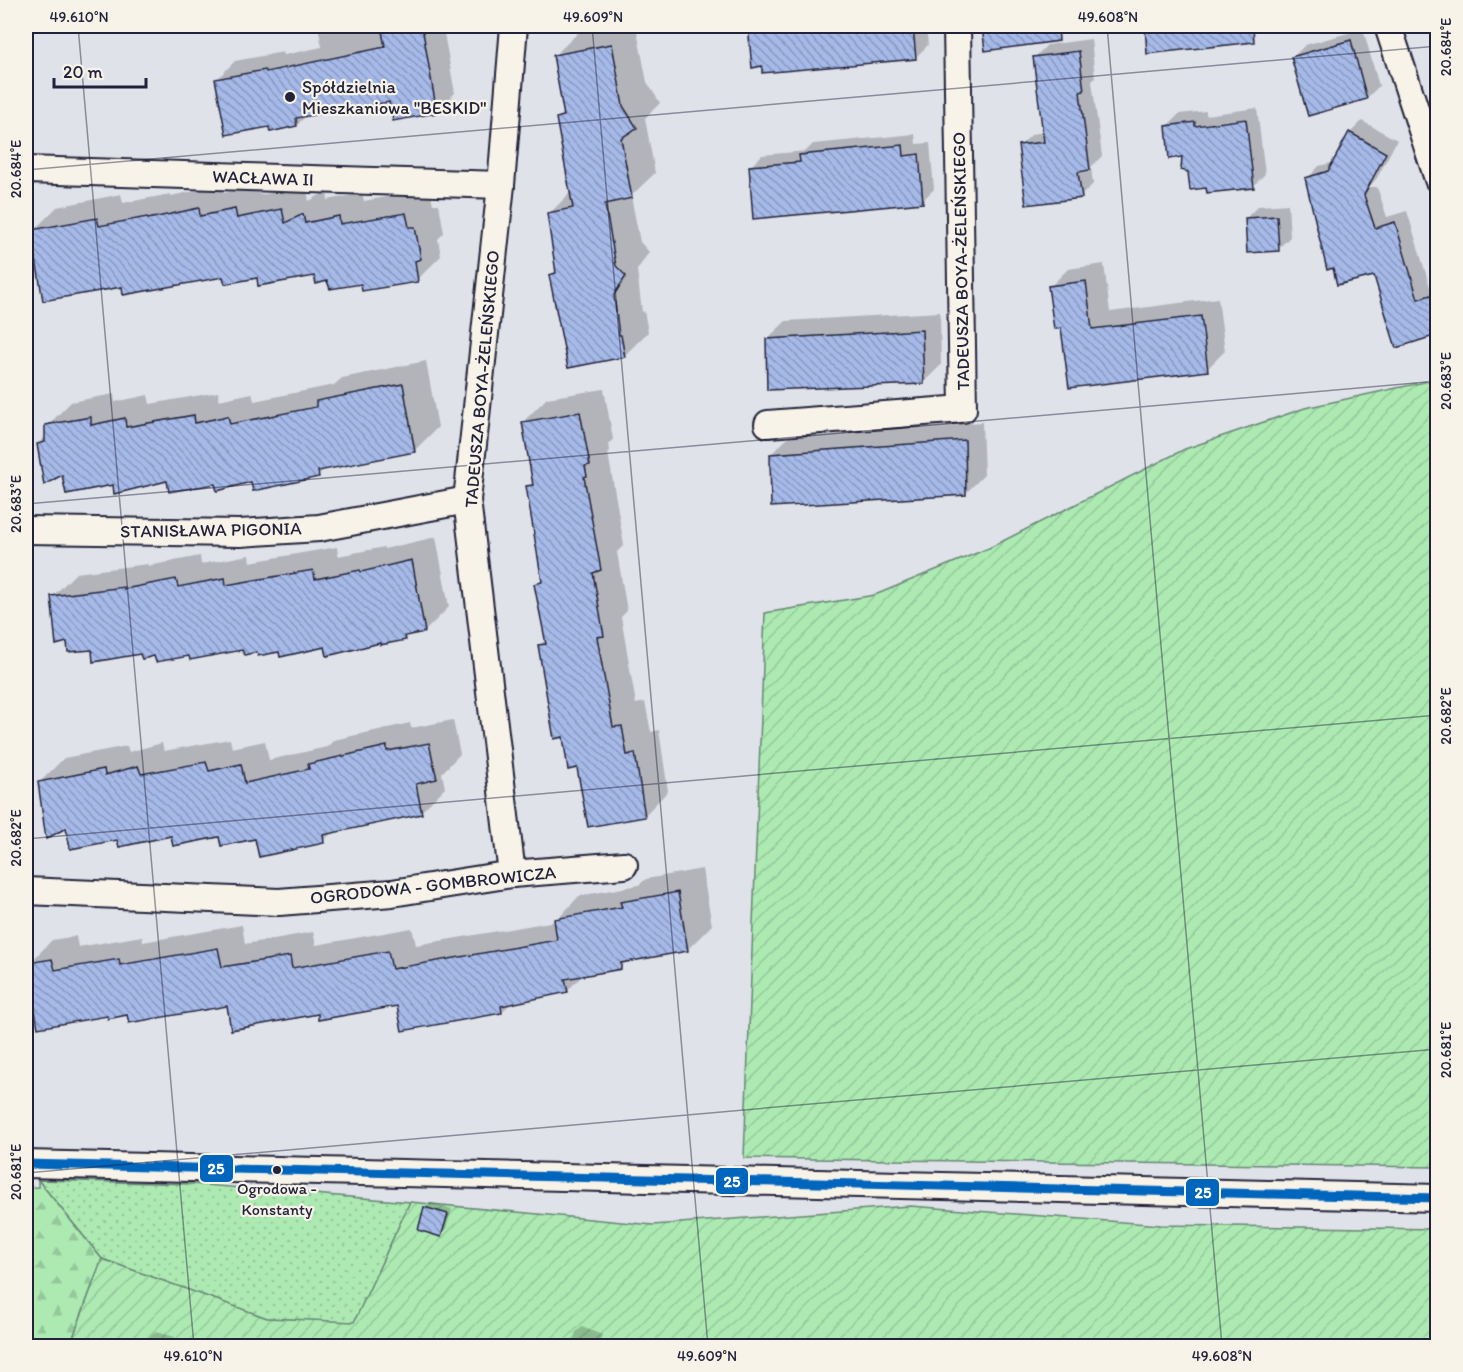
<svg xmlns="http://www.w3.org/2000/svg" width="1463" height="1372" viewBox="0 0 1463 1372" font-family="Itim,sans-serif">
	<defs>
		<pattern id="grass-dots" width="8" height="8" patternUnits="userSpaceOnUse" patternTransform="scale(1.5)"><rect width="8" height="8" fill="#aceab2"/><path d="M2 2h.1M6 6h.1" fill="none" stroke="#94c89a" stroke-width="1.8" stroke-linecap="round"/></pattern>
		<pattern id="forest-firs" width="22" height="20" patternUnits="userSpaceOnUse" patternTransform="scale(1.5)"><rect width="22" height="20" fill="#aceab2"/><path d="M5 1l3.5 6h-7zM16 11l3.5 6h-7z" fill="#94c89a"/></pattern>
		<pattern id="garden-furrows" width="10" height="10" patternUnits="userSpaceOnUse" patternTransform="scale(1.5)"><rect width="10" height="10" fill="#aceab2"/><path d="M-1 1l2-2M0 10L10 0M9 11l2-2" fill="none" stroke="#94c89a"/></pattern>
		<pattern id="building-back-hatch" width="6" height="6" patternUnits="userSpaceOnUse" patternTransform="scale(1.5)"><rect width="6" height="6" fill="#a6bae9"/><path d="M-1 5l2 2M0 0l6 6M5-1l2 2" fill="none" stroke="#8797be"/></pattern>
	</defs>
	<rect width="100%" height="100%" fill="#dfe2e8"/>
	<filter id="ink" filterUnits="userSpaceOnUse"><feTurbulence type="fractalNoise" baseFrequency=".0167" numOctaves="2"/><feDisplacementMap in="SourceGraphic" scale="12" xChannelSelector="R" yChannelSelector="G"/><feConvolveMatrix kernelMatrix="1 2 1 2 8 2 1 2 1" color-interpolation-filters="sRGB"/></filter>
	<g filter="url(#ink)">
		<path fill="url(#grass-dots)" stroke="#678676" stroke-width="1.5" d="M38,1180L192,1184L410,1202L354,1323L267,1318L102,1259Z"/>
		<path fill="url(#forest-firs)" stroke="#678676" stroke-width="1.5" d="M38,1180L102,1259L70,1346H26V1188L38,1187Z"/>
		<g fill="url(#garden-furrows)" stroke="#678676" stroke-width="1.5">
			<path d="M1429,381H1438L1437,1167L744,1158L765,613L875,595L989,548L1185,449L1305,408Z"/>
			<path d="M410,1202L653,1225L910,1206L1161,1225L1437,1229V1346H70L102,1259L267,1318L354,1322Z"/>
		</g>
		<g fill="#0003">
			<path d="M318,26H446L443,28L455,93L436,111L390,100L307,115L297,125H270L217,79L235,61L283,52L284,55L322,47Z"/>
			<path d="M583,26H636L647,82L660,103L645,118L655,173L631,196L640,242L649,252L637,270L642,312L644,311L648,332L624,356L550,276L557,269L549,214L572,191L558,118L565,111L555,55L579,32L584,31Z"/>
			<path d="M749,26H926L928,45L916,57L753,67Z"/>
			<path d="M984,26H1023L1025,39L986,49Z"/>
			<path d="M1146,26H1221L1222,35L1149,52Z"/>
			<path d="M1363,29L1379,86L1367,98L1293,57L1305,45Z"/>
			<path d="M1091,39L1095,78L1092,81L1102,156L1091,167L1093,184L1081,196L1020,146L1032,134L1044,132L1035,57L1047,45Z"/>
			<path d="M1257,108L1265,174L1253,186H1207L1189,171L1183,156L1167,126L1179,114L1206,111V115Z"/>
			<path d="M1362,121L1397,140L1377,178L1369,187H1377L1387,217L1407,211L1430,287L1438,285V334L1397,346L1375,274L1307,179L1319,166L1335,162L1350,133Z"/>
			<path d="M915,134L916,144L930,143L934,189L922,201L750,167L762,155L806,151L813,144Z"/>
			<path d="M223,185L224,193L259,186L260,195L306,186L309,201L327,191L328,200L362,193L364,201L430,189L433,204H439L444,233L438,239L441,256L417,280L363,282L328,280L315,274L258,276L224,275L123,285L33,231L57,207L121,194L123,203L171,194V196Z"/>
			<path d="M1288,204L1290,237L1278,249L1246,218L1258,206Z"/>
			<path d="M1104,264L1110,312L1218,298L1225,351L1207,369L1063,326L1050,287L1068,269Z"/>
			<path d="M940,312L941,365L923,383L767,339L786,321Z"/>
			<path d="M426,361L438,427L414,451L326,468L318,475L216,482L168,479L114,483L63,473L38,444L46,436L47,426L71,402L114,394L115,402L148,395L150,404L218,392L219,400L252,393L254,401L334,385L342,378Z"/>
			<path d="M604,389L613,439L609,444L610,451L608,453L624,545L617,552L627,611L621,617L636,704L645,702L651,732L659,730L668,791L645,815L578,766L564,736L539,646L546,639L536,585L543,578L528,487L534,481L523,422L547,398Z"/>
			<path d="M982,422L984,475L966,493L771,454L790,436Z"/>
			<path d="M436,537L449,607L425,631L410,634L405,639L280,650L243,648L190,654H155L93,648L69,641L52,597L76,573L148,564V566L200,556L201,564L249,555L250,562L337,547L338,556L384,547V549Z"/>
			<path d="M453,720L460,754L442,773L445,788L421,812L333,832L323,841L172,835L118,838L67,826L40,782L64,758L127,746L129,752L162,743L164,751L230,739L232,748L265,741L269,760L327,747L334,740L410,723L411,728Z"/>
			<path d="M702,869L712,925L688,949L627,961L621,967L584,974L567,991L512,1002L502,1012L399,1004L319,1012L228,1004L128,1013L29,964L52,940L76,936L78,947L142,936L143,942L242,925L245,944L313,932L316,945L412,928L416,945L556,921L579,896L639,885L646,879Z"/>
			<path d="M431,1203L452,1209L446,1229L440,1235L426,1208Z"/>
			<path d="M582,1327L602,1335L597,1346H571L576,1332Z"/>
			<path d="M155,1332L175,1337L172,1346H146L149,1337Z"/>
		</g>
		<g fill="url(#building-back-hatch)" stroke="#22223b" stroke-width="1.5">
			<path d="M381,26H422L437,113L393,121L389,102L296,118L297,126L270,132L269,127L226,135L215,79L265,70L266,72L385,47Z"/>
			<path d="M748,26H913L916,59L762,73V66L752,68Z"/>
			<path d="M982,26H1058L1059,41L985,51Z"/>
			<path d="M1145,26H1253L1254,42L1147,54Z"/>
			<path d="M1351,40L1367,99L1308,116L1291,57Z"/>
			<path d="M612,44L623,106L637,128L621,138L632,198L605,204L616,266L626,276L614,295L619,335H621L625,357L568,368L549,275L556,273L547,213L573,208L556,118L564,116L553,55Z"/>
			<path d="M1079,51L1084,91L1080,92L1090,170L1078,172L1082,198L1026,205L1018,145L1044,142L1033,57Z"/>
			<path d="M1246,119L1254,188L1207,193L1206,188L1190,190L1188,172L1181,170L1182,157L1169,159L1166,126L1195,122V126Z"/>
			<path d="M1349,132L1386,153L1364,195L1375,228L1395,222L1418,299L1437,293V335L1396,348L1374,276L1337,285L1333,268L1327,270L1305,178L1328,171Z"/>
			<path d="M903,145L904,156L919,154L923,203L753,219L749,166L800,162L799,155Z"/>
			<path d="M199,208L200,216L235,209L237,218L282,209L285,223L303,214L305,223L339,216L340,224L406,213L409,227H415L421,259L415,261L418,282L362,291L361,284L330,289L327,281L316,284L314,276L258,286L257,278L225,284L223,277L123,295L122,287L43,301L31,230L97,218L99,226L147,217L148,219Z"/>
			<path d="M1277,216L1279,251L1247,253L1245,218Z"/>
			<path d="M1086,281L1092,329L1201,316L1208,371L1069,388L1061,328L1054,329L1048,286Z"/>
			<path d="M922,330L924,384L767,390L766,339Z"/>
			<path d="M403,384L415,452L318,471L319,477L253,491L251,482L217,491L215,484L169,492L167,481L114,494L113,485L66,494L62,475L44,485L37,444L45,442V425L91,417V425L125,418L126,427L194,415L195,423L228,416L230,424L316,407V401Z"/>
			<path d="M580,412L590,465L585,466L587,476L584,477L601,570L593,573L604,636L597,637L613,727L622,726L627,755L635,753L645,817L588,827L577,768L568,770L563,737L554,739L538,645L546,644L534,584L542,582L526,486L533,485L522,422Z"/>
			<path d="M965,440L966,495L771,507L770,454Z"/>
			<path d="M412,560L425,632L405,636L406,640L380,645V643L327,656L325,647L280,657L279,652L258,656L257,652L245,655L242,650L190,660L189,656L156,662L154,656L142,659L140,654L93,662L92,650L68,652L67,642L56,645L51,596L124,587V589L176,579L178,587L225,578L226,585L313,570L315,579L360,570L361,572Z"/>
			<path d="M429,743L437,779L416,784L422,814L323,835L324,843L259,857L255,839L221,846L219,837L173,846L171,836L119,847L117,840L70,849L66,828L46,839L38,782L104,769L105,775L138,766L141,774L206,762L209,771L241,764L245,783L309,769L308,764L387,746V751Z"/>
			<path d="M678,892L688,951L621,963V969L565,979L568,992L501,1006L502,1013L402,1031L397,1006L318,1020V1014L231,1030L227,1006L129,1023L127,1015L108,1019L107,1016L38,1028L27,963L52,959L55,970L119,959L120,965L218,948L222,967L290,956L292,968L388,951L392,969L557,940L554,919L622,907L620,902Z"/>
			<path d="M424,1207L448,1214L441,1237L418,1230Z"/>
		</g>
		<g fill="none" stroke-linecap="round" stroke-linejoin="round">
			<g stroke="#22223b" stroke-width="30">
				<g id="street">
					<path d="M1388,26L1438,179"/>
					<path d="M26,170L501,185"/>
					<path d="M768,424L963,409L957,26"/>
					<path d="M26,530L240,533L319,528L467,500"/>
					<path d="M512,874L467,500L501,185L514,26"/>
					<path d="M26,891L279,902L392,893L512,874L624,865"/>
					<path d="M26,1164L1438,1198"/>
				</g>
			</g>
			<use href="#street" stroke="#f7f3e8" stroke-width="26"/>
			<g stroke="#f7f3e8" stroke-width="14">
				<path id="bus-1" d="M26,1164L1438,1198"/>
			</g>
			<use href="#bus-1" stroke="#0065bd" stroke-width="9"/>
		</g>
	</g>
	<path fill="none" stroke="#22223b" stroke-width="1.5" stroke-opacity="0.45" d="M78,26L194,1346M592,26L708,1346M1107,26L1222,1346M26,170L1438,46M26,504L1438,381M26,839L1438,715M26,1173L1438,1049"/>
	<g fill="#22223b" stroke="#f7f3e8" stroke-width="2">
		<circle cx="290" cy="97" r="6"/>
		<circle cx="277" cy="1170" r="5"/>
	</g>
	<g text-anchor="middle" stroke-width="4.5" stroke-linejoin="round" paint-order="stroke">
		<g font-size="16" fill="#22223b" stroke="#f7f3e8">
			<text x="277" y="1194">Ogrodowa -<tspan x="277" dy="21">Konstanty</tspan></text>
		</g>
		<g font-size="18" fill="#22223b" stroke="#f7f3e8" text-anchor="start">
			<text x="302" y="93">Spółdzielnia<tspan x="302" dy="21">Mieszkaniowa "BESKID"</tspan></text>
		</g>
		<g font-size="18" fill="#22223b" stroke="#f7f3e8">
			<text transform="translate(263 178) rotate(2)" y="6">WACŁAWA II</text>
			<text transform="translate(961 261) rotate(-91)" y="6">TADEUSZA BOYA-ŻELEŃSKIEGO</text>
			<text transform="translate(482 379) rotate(-85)" y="6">TADEUSZA BOYA-ŻELEŃSKIEGO</text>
			<text transform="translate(211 530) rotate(-1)" y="6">STANISŁAWA PIGONIA</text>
			<text transform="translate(433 885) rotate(-6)" y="6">OGRODOWA - GOMBROWICZA</text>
		</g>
	</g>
	<g stroke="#f7f3e8" stroke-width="2">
		<rect x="199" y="1154" width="35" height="29" rx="6" fill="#0065bd"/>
		<rect x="715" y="1167" width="34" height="28" rx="6" fill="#0065bd"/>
		<rect x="1185" y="1178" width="35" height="29" rx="6" fill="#0065bd"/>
	</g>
	<g font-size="16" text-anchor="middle" font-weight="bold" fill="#fff">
		<text x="216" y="1174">25</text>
		<text x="732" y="1187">25</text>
		<text x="1203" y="1198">25</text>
	</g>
	<rect width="1463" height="1372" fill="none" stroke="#f7f3e8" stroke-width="66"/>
	<path d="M54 78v9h92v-9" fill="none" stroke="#22223b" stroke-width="3"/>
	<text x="63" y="78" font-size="18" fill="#22223b" stroke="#f7f3e8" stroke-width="4.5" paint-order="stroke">20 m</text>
	<rect x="33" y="33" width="1397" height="1306" fill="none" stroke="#22223b" stroke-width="2"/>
	<g font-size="15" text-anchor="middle" fill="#22223b">
		<text x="79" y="22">49.610°N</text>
		<text x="593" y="22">49.609°N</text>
		<text x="1108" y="22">49.608°N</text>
		<text transform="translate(1446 47) rotate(-90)" y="5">20.684°E</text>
		<text transform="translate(16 169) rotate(-90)" y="5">20.684°E</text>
		<text transform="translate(1446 381) rotate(-90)" y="5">20.683°E</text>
		<text transform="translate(16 504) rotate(-90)" y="5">20.683°E</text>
		<text transform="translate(1446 716) rotate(-90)" y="5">20.682°E</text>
		<text transform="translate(16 838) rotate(-90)" y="5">20.682°E</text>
		<text transform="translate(1446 1050) rotate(-90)" y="5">20.681°E</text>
		<text transform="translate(16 1172) rotate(-90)" y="5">20.681°E</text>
		<text x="193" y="1361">49.610°N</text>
		<text x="707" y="1361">49.609°N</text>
		<text x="1222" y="1361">49.608°N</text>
	</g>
</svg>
